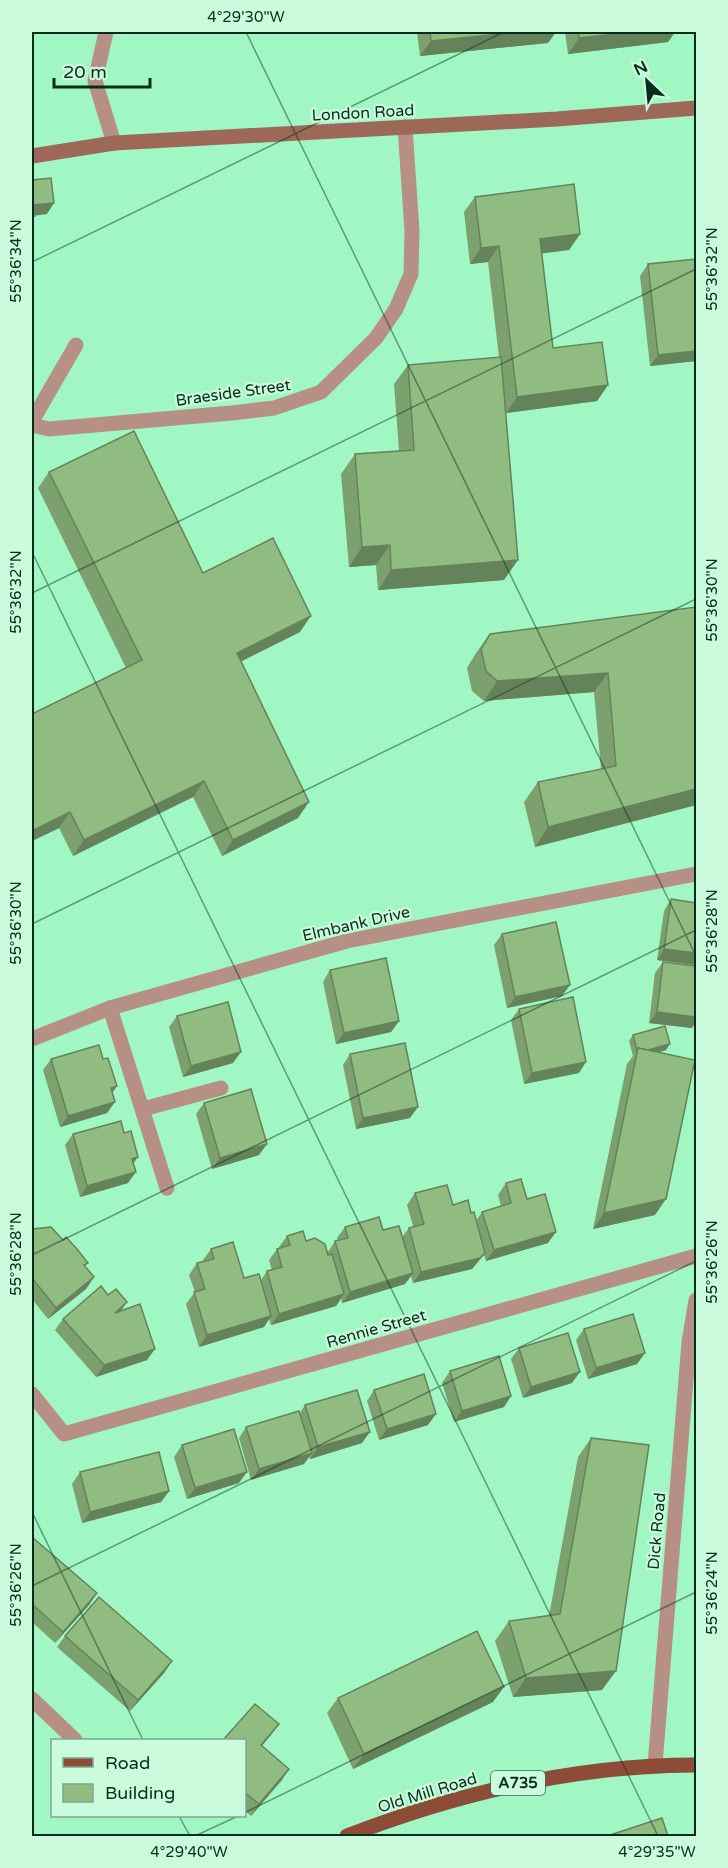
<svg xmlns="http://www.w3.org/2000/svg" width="728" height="1868" viewBox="0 0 728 1868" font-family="'Varela Round',sans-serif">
	<rect width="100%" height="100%" fill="#a1f7c4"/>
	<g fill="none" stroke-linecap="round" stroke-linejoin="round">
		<g stroke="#b69084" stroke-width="15">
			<path d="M106,32L95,81L114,143"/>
			<path d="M32,421L76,345"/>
			<path d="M32,425L49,429L232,413L274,408L321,392L376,338L396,309L411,274L412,231L405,127"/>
			<path d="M110,1008L167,1188"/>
			<path d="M32,1039L110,1008L347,941L696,874"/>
			<path d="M143,1109L221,1088"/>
			<path d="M32,1394L64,1434L696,1256"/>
			<path d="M32,1699L75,1740"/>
			<path d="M655,1765L689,1342L696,1300"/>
		</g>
		<path stroke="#9e6858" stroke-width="15" d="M32,156L114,143L557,119L696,108"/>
		<path stroke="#8c4c38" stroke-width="15" d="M347,1836C458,1793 578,1765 696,1765"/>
	</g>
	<g fill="#7ca16f">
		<path d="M417,32H556L548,43L420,56Z"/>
		<path d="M565,32H675L668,42L568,54Z"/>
		<path d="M475,197L580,234L569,250L542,253L553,348L608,385L597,401L506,413L504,580L378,590L376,565L349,567L341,474L355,454L399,451L394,384L408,365L499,358L488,262L470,264L464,212Z"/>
		<path d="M648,264L696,361L650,366L640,276Z"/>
		<path d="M49,472L203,573L300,632L241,661L298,818L222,856L193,797L73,856L59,828L32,841V714L126,668L38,488Z"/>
		<path d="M696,607V805L535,847L524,802L538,782L601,769L594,692L484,701L472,691L467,668L476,653L490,634Z"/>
		<path d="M671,899L696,903V965L657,960L664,911Z"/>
		<path d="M502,934L562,996L507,1008L494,945Z"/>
		<path d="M663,962L692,1028L649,1023L655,973Z"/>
		<path d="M330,970L399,1021L391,1032L336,1044L323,982Z"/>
		<path d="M519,1009L579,1073L524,1084L511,1020Z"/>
		<path d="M177,1016L233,1063L183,1077L169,1027Z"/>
		<path d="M633,1035L666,1050L658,1053L655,1215L593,1229L627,1064L633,1056L629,1041Z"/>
		<path d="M350,1054L410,1118L356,1129L343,1065Z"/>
		<path d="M51,1059H103L112,1093L107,1113L60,1127L43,1070Z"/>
		<path d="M204,1103L259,1155L212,1169L196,1114Z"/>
		<path d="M73,1134L133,1164L128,1183L80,1197L65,1145Z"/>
		<path d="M506,1183L527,1199L548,1243L486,1261L484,1255L472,1269L413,1283L411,1276L405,1284L342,1303L341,1298L336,1306L271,1325L269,1319L264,1327L199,1347L186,1304L195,1292L189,1275L197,1263L204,1262L203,1260L211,1249L244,1278L261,1280L267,1271L272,1270L269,1260L277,1249L279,1248V1247L287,1236L306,1241L328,1252L335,1241H338L337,1238L345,1227L383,1230L402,1237L409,1228L413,1226L407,1205L415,1193L453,1205L471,1213L476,1221L482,1212L501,1206L498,1195Z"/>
		<path d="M32,1229L63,1240L88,1263L85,1266L94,1277L86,1289L48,1319L32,1299Z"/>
		<path d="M108,1295L127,1302L121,1311L147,1360L96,1377L55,1330L63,1319Z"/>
		<path d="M584,1329L645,1353L637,1364L588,1379L576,1340Z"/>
		<path d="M519,1348L572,1383L523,1398L511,1359Z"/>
		<path d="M450,1371L511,1396L504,1407L454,1422L442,1383Z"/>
		<path d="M374,1390L428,1425L379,1440L367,1401Z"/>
		<path d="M305,1405L362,1443L310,1459L309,1456L304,1464L251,1480L239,1438L246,1427L300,1413Z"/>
		<path d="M591,1438L602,1690L513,1697L495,1641L509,1621L549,1616L578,1457Z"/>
		<path d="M182,1445L239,1483L187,1499L174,1457Z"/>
		<path d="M80,1472L169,1491L161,1502L82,1523L72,1484Z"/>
		<path d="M32,1537L97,1593L89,1605L55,1643L32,1622Z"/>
		<path d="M65,1636L172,1661L164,1673L130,1711L57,1647Z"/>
		<path d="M338,1698L493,1702L353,1769L327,1713Z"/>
		<path d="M279,1724L262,1746L289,1769L281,1781L251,1816L244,1810V1740Z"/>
	</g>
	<g fill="#65835a">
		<path d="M519,32H556L548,43L420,56L431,41Z"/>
		<path d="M633,32H675L668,42L568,54L579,38Z"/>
		<path d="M54,203L47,214L32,216L33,205Z"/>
		<path d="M580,234L569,250L529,255L540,239Z"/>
		<path d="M499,246L488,262L470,264L481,248Z"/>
		<path d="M696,351V361L650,366L658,355Z"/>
		<path d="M608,385L597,401L506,413L517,397Z"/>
		<path d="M390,545L376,565L349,567L362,547Z"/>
		<path d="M518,560L504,580L378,590L391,570Z"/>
		<path d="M311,616L300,632L226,669L237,653Z"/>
		<path d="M608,673L594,692L484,701L497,681Z"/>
		<path d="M204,781L193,797L73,856L84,840Z"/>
		<path d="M696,789V805L535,847L548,827Z"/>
		<path d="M309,802L298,818L222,856L233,840Z"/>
		<path d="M70,812L59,828L32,841V831Z"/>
		<path d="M664,949L696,953V965L657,960Z"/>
		<path d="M570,985L562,996L507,1008L515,997Z"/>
		<path d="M657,1012L696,1017V1022L692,1028L649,1023Z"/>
		<path d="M399,1021L391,1032L336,1044L344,1033Z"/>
		<path d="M670,1044L666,1050L636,1058L638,1053Z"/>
		<path d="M241,1052L233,1063L183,1077L191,1066Z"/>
		<path d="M586,1062L579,1073L524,1084L532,1073Z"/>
		<path d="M117,1086L109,1098L111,1088Z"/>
		<path d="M115,1102L107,1113L60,1127L68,1116Z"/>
		<path d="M418,1107L410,1118L356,1129L363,1118Z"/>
		<path d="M267,1144L259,1155L212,1169L220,1158Z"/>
		<path d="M138,1157L130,1168L132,1159Z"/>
		<path d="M136,1172L128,1183L80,1197L87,1186Z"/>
		<path d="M666,1199L655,1215L593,1229L604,1213Z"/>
		<path d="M556,1232L548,1243L486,1261L494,1250Z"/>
		<path d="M485,1253L472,1269L413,1283L421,1272Z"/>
		<path d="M413,1273L405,1284L342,1303L350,1292Z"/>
		<path d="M94,1277L86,1289L48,1319L56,1308Z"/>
		<path d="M344,1294L336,1306L271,1325L279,1314Z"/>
		<path d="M127,1302L119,1313H115Z"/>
		<path d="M271,1316L264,1327L199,1347L207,1335Z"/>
		<path d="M155,1349L147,1360L96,1377L104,1365Z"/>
		<path d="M645,1353L637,1364L588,1379L596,1368Z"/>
		<path d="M580,1372L572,1383L523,1398L531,1387Z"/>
		<path d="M511,1396L504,1407L454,1422L462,1411Z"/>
		<path d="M436,1414L428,1425L379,1440L387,1429Z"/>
		<path d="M370,1432L362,1443L310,1459L318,1447Z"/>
		<path d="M312,1453L304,1464L251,1480L259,1469Z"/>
		<path d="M247,1472L239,1483L187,1499L195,1488Z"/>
		<path d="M169,1491L161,1502L82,1523L90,1512Z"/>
		<path d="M97,1593L89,1605L55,1643L63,1632Z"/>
		<path d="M172,1661L164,1673L130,1711L138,1700Z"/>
		<path d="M616,1671L602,1690L513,1697L526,1678Z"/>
		<path d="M504,1687L493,1702L353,1769L364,1754Z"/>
		<path d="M279,1724L271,1735L253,1756L261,1745Z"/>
		<path d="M289,1769L281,1781L251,1816L259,1804Z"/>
	</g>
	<g fill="#90bb81" stroke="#65835a" stroke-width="1.5">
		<path d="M430,32H519L431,41Z"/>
		<path d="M578,32H633L579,38Z"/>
		<path d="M51,178L54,203L33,205L35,216H32V180Z"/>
		<path d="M574,184L580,234L540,239L553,348L602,342L608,385L517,397L499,246L481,248L475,197Z"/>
		<path d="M696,259V351L658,355L648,264Z"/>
		<path d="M501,357L518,560L391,570L390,545L362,547L355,454L414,450L408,365Z"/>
		<path d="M134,431L203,573L273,538L311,616L237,653L309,802L233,840L204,781L84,840L70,812L32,831V714L142,660L49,472Z"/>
		<path d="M696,607V789L548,827L538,782L616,766L608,673L497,681L486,671L481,649L490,634Z"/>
		<path d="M671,899L696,903V953L664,949Z"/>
		<path d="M556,922L570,985L515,997L502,934Z"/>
		<path d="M386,958L399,1021L344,1033L330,970Z"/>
		<path d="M663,962L696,966V1017L657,1012Z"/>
		<path d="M573,997L586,1062L532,1073L519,1009Z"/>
		<path d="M228,1002L241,1052L191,1066L177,1016Z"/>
		<path d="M665,1026L670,1044L648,1050L638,1048L637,1050L633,1035Z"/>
		<path d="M405,1043L418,1107L363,1118L350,1054Z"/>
		<path d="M99,1045L103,1059L108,1058L117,1086L111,1088L115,1102L68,1116L51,1059Z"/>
		<path d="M638,1048L695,1060L666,1199L604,1213Z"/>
		<path d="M251,1089L267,1144L220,1158L204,1103Z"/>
		<path d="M121,1121L124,1133L131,1131L138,1157L132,1159L136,1172L87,1186L73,1134Z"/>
		<path d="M521,1179L527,1199L545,1194L556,1232L494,1250L482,1212L511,1203L506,1183Z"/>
		<path d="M447,1185L453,1205L468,1200L471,1213L474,1212L485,1253L480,1258L421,1272L409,1228L424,1224L415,1193Z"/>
		<path d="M379,1217L383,1230L399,1226L413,1273L350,1292L335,1241L348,1238L345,1227Z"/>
		<path d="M51,1227L63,1240L66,1237L77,1249L88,1263L84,1265L94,1277L56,1308L32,1278V1229Z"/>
		<path d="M303,1231L306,1241L315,1238L325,1244L328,1255L332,1254L344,1294L279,1314L267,1271L282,1267L277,1249L290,1245L287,1236Z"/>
		<path d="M233,1242L244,1278L259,1274L271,1316L207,1335L194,1292L205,1289L197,1263L214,1259L211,1249Z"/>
		<path d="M101,1286L108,1295L116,1289L127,1302L115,1313L140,1304L155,1349L104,1365L63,1319Z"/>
		<path d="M633,1314L645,1353L596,1368L584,1329Z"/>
		<path d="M568,1333L580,1372L531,1387L519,1348Z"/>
		<path d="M499,1356L511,1396L462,1411L450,1371Z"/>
		<path d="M424,1374L436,1414L387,1429L374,1390Z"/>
		<path d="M357,1390L370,1432L318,1447L305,1405Z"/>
		<path d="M299,1411L312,1453L259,1469L246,1427Z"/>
		<path d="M234,1429L247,1472L195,1488L182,1445Z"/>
		<path d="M591,1438L649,1445L616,1671L526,1678L509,1621L560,1614Z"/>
		<path d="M159,1452L169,1491L90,1512L80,1472Z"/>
		<path d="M32,1537L97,1593L63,1632L32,1604Z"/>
		<path d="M99,1597L172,1661L138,1700L65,1636Z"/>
		<path d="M477,1631L504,1687L364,1754L338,1698Z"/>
		<path d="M255,1704L279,1724L261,1745L289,1769L259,1804L244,1792V1740H223Z"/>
		<path d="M662,1818L668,1836H607Z"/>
	</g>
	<path fill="none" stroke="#082d1b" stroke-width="1.5" stroke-opacity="0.45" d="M246,32L696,956M32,262L504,32M32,552L658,1836M32,593L696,269M32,924L696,599M32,1255L696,930M32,1512L143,1740M32,1586L696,1261M244,1813L696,1592M179,1816L190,1836M195,1836L238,1816"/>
	<g text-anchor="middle" stroke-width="4.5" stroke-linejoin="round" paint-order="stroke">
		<rect fill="#cafbdc" stroke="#426b55" stroke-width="1.5" x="491" y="1771" width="54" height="24" rx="4.5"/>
		<g font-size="15" font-weight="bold" fill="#082d1b">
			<text x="518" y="1788">A735</text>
		</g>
		<g font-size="16" fill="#082d1b" stroke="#cafbdc">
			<text transform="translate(363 112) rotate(-3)" y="6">London Road</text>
			<text transform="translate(233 392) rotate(-8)" y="6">Braeside Street</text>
			<text transform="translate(356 923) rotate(-13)" y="6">Elmbank Drive</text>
			<text transform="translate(376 1328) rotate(-16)" y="6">Rennie Street</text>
			<text transform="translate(656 1531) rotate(-85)" y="6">Dick Road</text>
			<text transform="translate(427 1792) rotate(-17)" y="6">Old Mill Road</text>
		</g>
	</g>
	<rect width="728" height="1868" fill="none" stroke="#cafbdc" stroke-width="66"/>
	<rect x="51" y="1739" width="195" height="78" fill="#cafbdc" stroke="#7ca98f" stroke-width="1.5"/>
	<rect x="63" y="1758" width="30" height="9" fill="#8c4c38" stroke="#7ca98f" stroke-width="1.5"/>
	<text x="105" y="1769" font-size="18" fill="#082d1b">Road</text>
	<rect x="63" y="1784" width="30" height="18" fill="#90bb81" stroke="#7ca98f" stroke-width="1.5"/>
	<text x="105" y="1799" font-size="18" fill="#082d1b">Building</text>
	<g transform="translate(647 81) rotate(334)" stroke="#cafbdc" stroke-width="4.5" paint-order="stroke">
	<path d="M0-4.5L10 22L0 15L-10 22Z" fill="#082d1b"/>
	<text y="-9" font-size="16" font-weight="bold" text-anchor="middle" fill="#082d1b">N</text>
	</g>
	<path d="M54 78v9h96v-9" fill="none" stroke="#082d1b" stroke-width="3"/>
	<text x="63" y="78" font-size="18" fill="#082d1b" stroke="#cafbdc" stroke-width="4.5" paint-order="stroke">20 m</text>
	<rect x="33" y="33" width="662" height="1802" fill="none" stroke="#082d1b" stroke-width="2"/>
	<g font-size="15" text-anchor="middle" fill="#082d1b">
		<text x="246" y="22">4°29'30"W</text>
		<text transform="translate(16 261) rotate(-90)" y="5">55°36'34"N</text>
		<text transform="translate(712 269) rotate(-90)" y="5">55°36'32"N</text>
		<text transform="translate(16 592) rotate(-90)" y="5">55°36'32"N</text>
		<text transform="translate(712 600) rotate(-90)" y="5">55°36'30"N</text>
		<text transform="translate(16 923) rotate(-90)" y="5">55°36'30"N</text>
		<text transform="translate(712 931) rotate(-90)" y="5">55°36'28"N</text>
		<text transform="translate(16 1254) rotate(-90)" y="5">55°36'28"N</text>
		<text transform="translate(712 1262) rotate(-90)" y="5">55°36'26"N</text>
		<text transform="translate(16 1585) rotate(-90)" y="5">55°36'26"N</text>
		<text transform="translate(712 1593) rotate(-90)" y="5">55°36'24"N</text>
		<text x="189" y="1857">4°29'40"W</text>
		<text x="657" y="1857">4°29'35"W</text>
	</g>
</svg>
